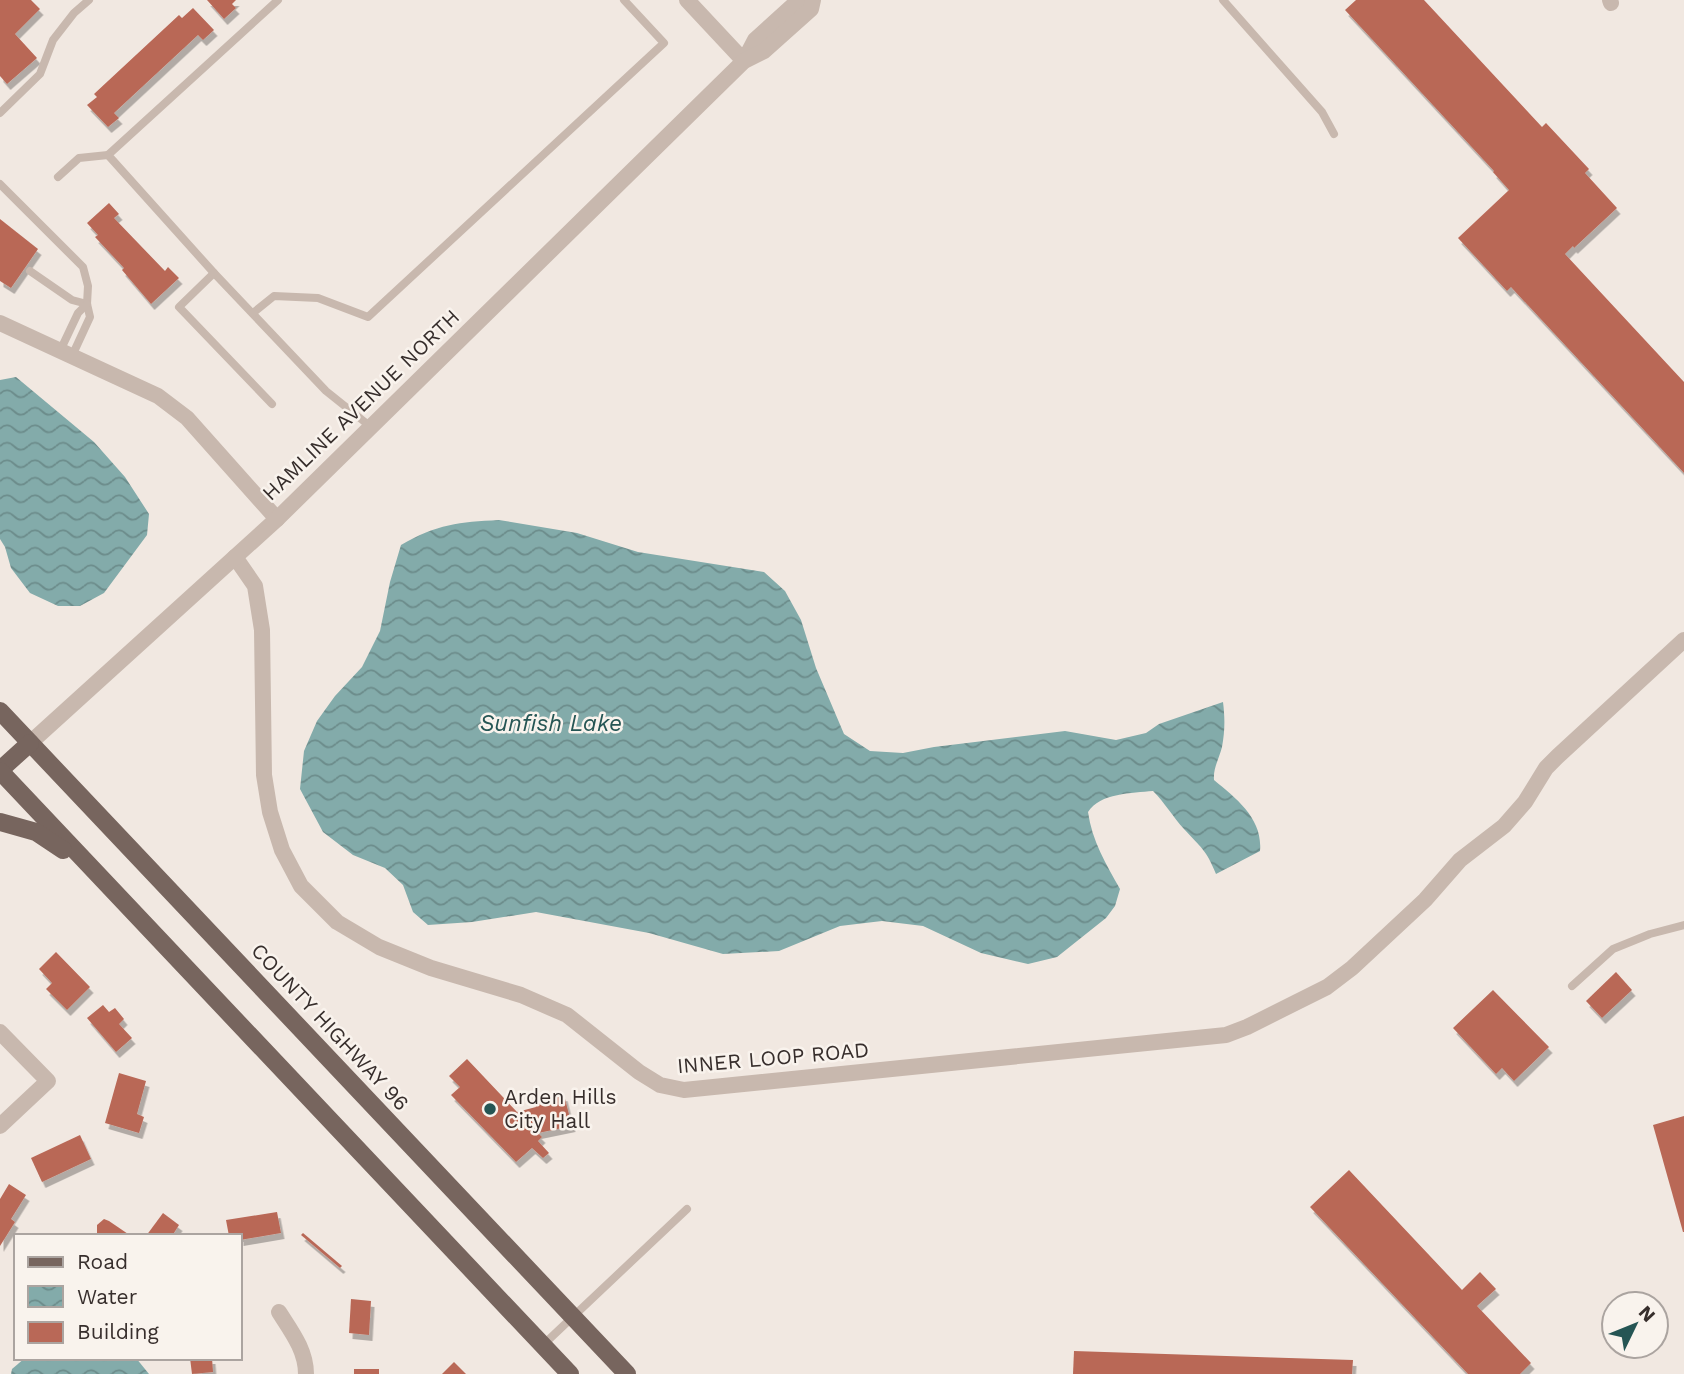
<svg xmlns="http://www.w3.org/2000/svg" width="1684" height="1374" viewBox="0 0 1684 1374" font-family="'Work Sans',sans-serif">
	<defs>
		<pattern id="water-waves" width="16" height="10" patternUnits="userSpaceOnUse" patternTransform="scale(1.75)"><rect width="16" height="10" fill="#83abaa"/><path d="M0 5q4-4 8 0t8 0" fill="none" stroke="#6c8c8b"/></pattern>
		<filter id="shadow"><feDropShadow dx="3.5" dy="6" stdDeviation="0" flood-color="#0004"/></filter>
	</defs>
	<rect width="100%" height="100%" fill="#f1e8e1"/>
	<g fill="url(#water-waves)">
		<path d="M16,377L94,442L125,477L149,514L147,535L104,593L80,606H58L30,593L11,568L5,547L0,539V380Z"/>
		<path d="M499,520L577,533L638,552L764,572L785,591L801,620L816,668L844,734L870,751L903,753L934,747L1065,731L1116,740L1146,733L1159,724L1223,702C1225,718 1225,731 1222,747C1219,759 1213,768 1214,780C1237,799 1263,819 1260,851L1216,874C1206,849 1201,848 1184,829C1173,817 1165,803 1153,791C1132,793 1100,793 1088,812C1092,841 1106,864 1120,889L1115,906L1106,918L1057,957L1028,964L981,953L923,926L882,921L840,926L779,951L723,954L649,933L536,912L472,922L428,925L413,912L403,885L385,868L353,855L323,832L300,789L304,751L317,721L335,696L362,667L380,631L390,582L401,545C437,524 459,522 499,520Z"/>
		<path d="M25,1358H136L149,1374H11L12,1369Z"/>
	</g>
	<g fill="#b96857" filter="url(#shadow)">
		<path d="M0,0H31L40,9L15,34L37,58L7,84L0,76Z"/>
		<path d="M207,0H236L232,4L236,8L224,19Z"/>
		<path d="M1356,0H1424L1542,127L1546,123L1589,169L1585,173L1617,208L1574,248L1573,246L1565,254L1684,382V473L1511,287L1507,291L1458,238L1509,190L1493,172L1494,171L1345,10Z"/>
		<path d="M193,8L214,30L203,40L198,35L114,113L119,118L108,127L87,105L97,97L94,94L179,15L182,18Z"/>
		<path d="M109,203L119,214L114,218L165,271L168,267L179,278L151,304L122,270L124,268L95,237L98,235L87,223Z"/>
		<path d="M0,219L38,249L11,288L0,281Z"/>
		<path d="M56,952L90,987L67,1010L46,989L52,983L39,969Z"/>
		<path d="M1616,972L1632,990L1602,1018L1586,1001Z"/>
		<path d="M1493,990L1549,1047L1514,1081L1502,1068L1496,1074L1453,1028Z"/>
		<path d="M103,1005L109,1012L115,1008L124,1019L119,1024L132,1038L116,1052L87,1018Z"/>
		<path d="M467,1059L517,1112L536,1107L534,1102L564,1095L572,1126L538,1133L542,1137L538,1141L549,1153L543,1158L532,1148L516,1162L451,1095L460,1087L449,1076Z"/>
		<path d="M119,1073L146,1081L137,1114L144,1117L139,1133L105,1123Z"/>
		<path d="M1684,1116V1232H1683L1653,1125Z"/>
		<path d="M80,1135L91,1159L42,1182L31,1158Z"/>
		<path d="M1349,1170L1462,1290L1480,1272L1496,1289L1477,1306L1531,1363L1520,1374H1468L1310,1207Z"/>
		<path d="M9,1184L26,1195L11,1219L15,1222L0,1246V1199Z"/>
		<path d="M277,1212L281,1233L240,1240V1236H229L226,1220Z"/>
		<path d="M163,1213L179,1225L172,1236H146Z"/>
		<path d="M104,1219L109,1221L131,1236H97V1225Z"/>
		<path d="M303,1233L342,1266L340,1268L301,1235Z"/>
		<path d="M351,1299L371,1301L369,1335L349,1333Z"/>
		<path d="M1074,1351L1353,1360L1352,1374H1073Z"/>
		<path d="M190,1358H212L213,1372L192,1374Z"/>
		<path d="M454,1362L466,1374H442Z"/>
		<rect x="354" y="1369" width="25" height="5"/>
	</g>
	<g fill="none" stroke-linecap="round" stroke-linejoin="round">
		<g stroke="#c8b8ae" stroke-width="8">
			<path d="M278,0L108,155L214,273L326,391L371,427"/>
			<path d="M1223,0L1322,112L1334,134"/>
			<path d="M0,113L40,74L53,40L74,13L89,0"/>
			<path d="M58,177L79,158L108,155"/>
			<path d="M0,184L83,267L88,286L87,304L90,317L72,356"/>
			<path d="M30,271L72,300L87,304"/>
			<path d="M214,273L179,307L272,404"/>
			<path d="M253,313L274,296L318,298L368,317L664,43L624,0"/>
			<path d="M60,351L78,313L87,304"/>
			<path d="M1572,986L1613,949L1650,934L1684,925"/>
			<path d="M543,1345L687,1209"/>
		</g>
		<g stroke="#c8b8ae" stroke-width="16">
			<path d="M687,0L744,61L755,40L799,0"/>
			<path d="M1610,0L1611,3"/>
			<path d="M0,323L158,396L187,418L277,519"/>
			<path d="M235,557L255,586L262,630L264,775L270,812L282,850L301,886L337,922L379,947L431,968L521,995L567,1015L639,1072L660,1085L684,1090L1226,1035L1247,1027L1327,987L1352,968L1425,900L1460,860L1504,826L1525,802L1546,768L1558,756L1684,640"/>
			<path d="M30,743L277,519L744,61L764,51L811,9L813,0"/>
			<path d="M0,1032L48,1081L0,1126"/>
			<path d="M279,1312C291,1331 306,1350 306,1374"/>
		</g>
		<g stroke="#77655e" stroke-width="18">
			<path d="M0,711L627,1374"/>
			<path d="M0,770L30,743"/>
			<path d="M0,771L570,1374"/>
			<path d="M0,822L36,832L63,850"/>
		</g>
	</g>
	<circle fill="#255554" stroke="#f9f3ed" stroke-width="2.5" cx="490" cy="1109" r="7"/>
	<g text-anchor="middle" stroke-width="5" stroke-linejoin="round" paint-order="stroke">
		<g font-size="21" fill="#372e2c" stroke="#f9f3ed">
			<text transform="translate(361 405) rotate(-44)" y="7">HAMLINE AVENUE NORTH</text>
			<text transform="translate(330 1027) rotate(47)" y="7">COUNTY HIGHWAY 96</text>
			<text transform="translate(773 1058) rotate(-5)" y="7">INNER LOOP ROAD</text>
		</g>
		<g font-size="21" fill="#372e2c" stroke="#f9f3ed" text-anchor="start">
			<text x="504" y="1104">Arden Hills<tspan x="504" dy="24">City Hall</tspan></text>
		</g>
		<g font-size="23" font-style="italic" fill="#255554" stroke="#f9f3ed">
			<text x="551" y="731">Sunfish Lake</text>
		</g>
	</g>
	<rect x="14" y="1234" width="228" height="126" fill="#f9f3ed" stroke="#aba4a0" stroke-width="2"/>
	<rect x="28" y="1257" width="35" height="10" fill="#77655e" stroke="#aba4a0" stroke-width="2"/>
	<text x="77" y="1269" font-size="21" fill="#372e2c">Road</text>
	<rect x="28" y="1286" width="35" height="21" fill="url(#water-waves)" stroke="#aba4a0" stroke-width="2"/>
	<text x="77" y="1304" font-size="21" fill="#372e2c">Water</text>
	<rect x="28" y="1322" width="35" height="21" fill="#b96857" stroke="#aba4a0" stroke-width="2"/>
	<text x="77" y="1339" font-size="21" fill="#372e2c">Building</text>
	<g transform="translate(1635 1325) rotate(47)"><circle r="33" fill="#f9f3ed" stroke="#aba4a0" stroke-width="2"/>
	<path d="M0-5L12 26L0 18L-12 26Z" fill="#255554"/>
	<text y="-10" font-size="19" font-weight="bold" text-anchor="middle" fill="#372e2c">N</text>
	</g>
</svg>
